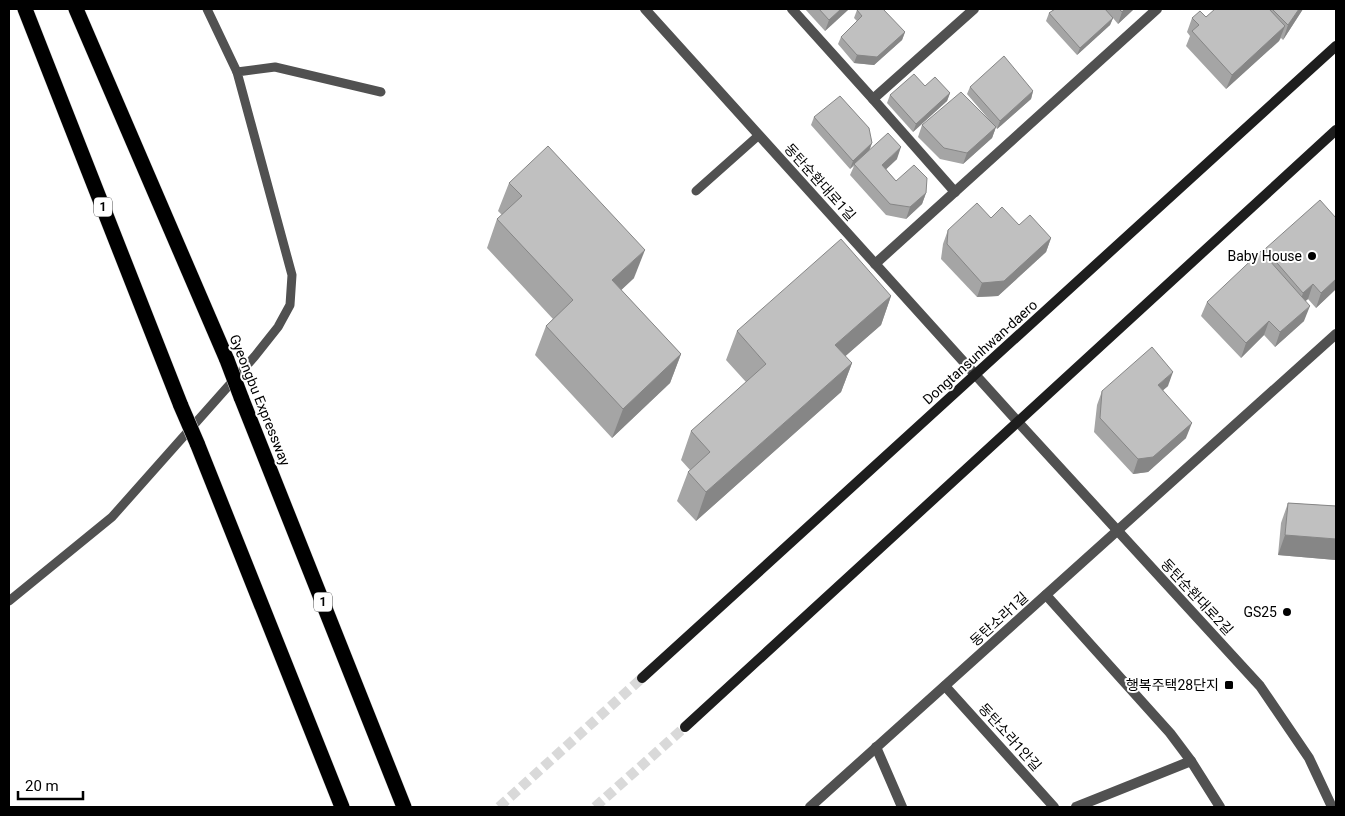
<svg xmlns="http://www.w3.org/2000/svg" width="1345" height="816" viewBox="0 0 1345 816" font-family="Roboto,'Noto Sans KR',sans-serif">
	<rect width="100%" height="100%" fill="#fff"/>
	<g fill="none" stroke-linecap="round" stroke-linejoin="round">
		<g stroke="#d9d9d9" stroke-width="10" stroke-dasharray="10 5" stroke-linecap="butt">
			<path d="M499,807L642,678"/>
			<path d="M595,807L685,727"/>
		</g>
		<g stroke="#dbdbdb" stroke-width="16">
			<g id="motorway">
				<path d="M25,9L181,406"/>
				<path d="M76,9L227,360"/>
				<path d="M241,397L404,807"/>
				<path d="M197,443L342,807"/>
			</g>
		</g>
		<g stroke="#515151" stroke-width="9">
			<path d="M207,9L237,72"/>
			<path d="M696,191L759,135"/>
			<path d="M9,601L112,517L255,356L278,327L290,305L292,275L237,72L275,67L381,92"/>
		</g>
		<g stroke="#515151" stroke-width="10">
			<path d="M645,9L1018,422L1260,686L1309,758L1332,807"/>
			<path d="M792,9L873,99L955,192"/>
			<path d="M873,99L974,9"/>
			<path d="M875,264L1157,9"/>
			<path d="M1046,595L1170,733L1191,761L1220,807"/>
			<path d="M945,686L1054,807"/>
			<path d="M876,747L902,807"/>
			<path d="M810,807L1336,334"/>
			<path d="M1076,807L1191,761"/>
		</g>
		<g stroke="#1e1e1e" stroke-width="10">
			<path d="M642,678L1336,46"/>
			<path d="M685,727L1336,130"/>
		</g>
		<use href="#motorway" stroke="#000" stroke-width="15"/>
		<g stroke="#dbdbdb" stroke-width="16" stroke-linecap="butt">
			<g id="motorway-bridge">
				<path d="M227,360L241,397"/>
				<path d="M181,406L197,443"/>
			</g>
		</g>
		<use href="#motorway-bridge" stroke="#000" stroke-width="15"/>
	</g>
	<g fill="#a5a5a5">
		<path d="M805,9H849L825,31Z"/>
		<path d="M1055,9H1134L1118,24L1113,18L1110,25L1077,55L1046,21L1049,13Z"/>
		<path d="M1271,9H1303L1283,40L1281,38L1279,41L1226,89L1186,46L1190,36L1187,32L1192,18L1270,10Z"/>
		<path d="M857,10L905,32L902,40L874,65L854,63L838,44L841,37L857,21L854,18Z"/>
		<path d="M925,86L950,93L947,101L913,132L887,103L890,95Z"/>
		<path d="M970,87L1033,91L1031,99L997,129L996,127L992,138L963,164L940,159L918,137L922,125L991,122L967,94Z"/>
		<path d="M814,117L872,143L869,151L897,159L886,169L896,181L926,193L922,204L906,219L886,215L850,175L854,166L850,169L811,125Z"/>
		<path d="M509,183L634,278L621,290L681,354L670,383L612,438L535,355L546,326L553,319L487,248L497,219L502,215L498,211Z"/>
		<path d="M991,218L1019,225L1051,238L1046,252L998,296L977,297L941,259L943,244L948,230Z"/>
		<path d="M1336,218V289L1316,308L1308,299L1305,301L1304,321L1275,347L1264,335L1241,358L1201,316L1207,302L1263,253L1265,249Z"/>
		<path d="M891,296L881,325L845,356L852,363L841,392L696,521L677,501L688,472L690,470L681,460L691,431L746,382L726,360L737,331Z"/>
		<path d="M1168,386L1163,390L1186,438L1148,472L1133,474L1094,432L1097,405L1102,391Z"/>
		<path d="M1288,503L1336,506V560L1278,555L1281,523Z"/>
	</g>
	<g fill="#868686">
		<path d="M841,9H849L825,31L829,20Z"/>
		<path d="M1125,9H1134L1118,24L1122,12Z"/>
		<path d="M1299,9H1303L1283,40L1288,25Z"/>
		<path d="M1113,18L1110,25L1077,55L1080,48Z"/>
		<path d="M1285,26L1279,41L1226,89L1232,75Z"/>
		<path d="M905,32L902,40L874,65L854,63L857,55Z"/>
		<path d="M1033,91L1031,99L997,129L1000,121Z"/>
		<path d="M950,93L947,101L913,132L916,124Z"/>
		<path d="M996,127L992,138L963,164L967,153Z"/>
		<path d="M872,143L869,151L854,164L850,169L853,161Z"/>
		<path d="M901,147L897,159L878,177L882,165Z"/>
		<path d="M926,193L922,204L906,219L910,207Z"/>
		<path d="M1051,238L1046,252L998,296L977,297L982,283Z"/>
		<path d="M645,250L634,278L601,309L612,280Z"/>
		<path d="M1336,279V289L1316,308L1321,293Z"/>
		<path d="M1313,284L1308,299L1298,308L1303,293Z"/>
		<path d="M891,296L881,325L825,374L835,345Z"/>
		<path d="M1310,306L1304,321L1275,347L1280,332Z"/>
		<path d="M1269,321L1264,335L1241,358L1246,343Z"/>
		<path d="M681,354L670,383L612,438L623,409Z"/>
		<path d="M852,363L841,392L696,521L706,492Z"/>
		<path d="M1173,372L1168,386L1153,399L1158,385Z"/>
		<path d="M1192,423L1186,438L1148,472L1133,474L1138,459Z"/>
		<path d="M1285,535L1336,539V560L1278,555Z"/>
	</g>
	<g fill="#c0c0c0" stroke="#868686">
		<path d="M819,9H841L829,20Z"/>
		<path d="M858,9H883L905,32L877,57L857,55L841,37L862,16L857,10Z"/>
		<path d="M1055,9H1105L1113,18L1080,48L1049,13Z"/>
		<path d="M1119,9H1125L1122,12Z"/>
		<path d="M1215,9H1269L1285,26L1232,75L1192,31L1199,25L1192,18L1200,11L1206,17Z"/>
		<path d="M1272,9H1299L1288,25Z"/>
		<path d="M1004,56L1033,91L1000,121L970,87Z"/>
		<path d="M914,74L925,86L935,77L950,93L916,124L890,95Z"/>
		<path d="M961,92L996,127L967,153L944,148L922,125Z"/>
		<path d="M840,96L869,128L872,143L853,161L814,117Z"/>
		<path d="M888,133L901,147L882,165L896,181L914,165L927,178L926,193L910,207L890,204L854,164Z"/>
		<path d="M548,146L645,250L612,280L681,354L623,409L546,326L573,300L497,219L522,196L509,183Z"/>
		<path d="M1320,200L1336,218V279L1321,293L1313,284L1303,293L1265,249Z"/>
		<path d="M977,203L991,218L1002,207L1019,225L1030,215L1051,238L1004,281L982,283L947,244L948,230Z"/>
		<path d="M841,239L891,296L835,345L852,363L706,492L688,472L710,452L691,431L766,364L737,331Z"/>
		<path d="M1261,251L1310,306L1280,332L1269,321L1246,343L1207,302Z"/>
		<path d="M1152,347L1173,372L1158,385L1192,423L1153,457L1138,459L1100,418L1102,391Z"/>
		<path d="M1288,503L1336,506V539L1285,535Z"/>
	</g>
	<g fill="#000" stroke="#fff" stroke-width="2">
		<circle cx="1312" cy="256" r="5"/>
		<circle cx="1287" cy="612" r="5"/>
		<rect x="1224" y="680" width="10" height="10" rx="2.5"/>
	</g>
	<g text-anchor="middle" stroke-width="4" stroke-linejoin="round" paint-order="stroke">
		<g fill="#fff" stroke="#4c4c4c" stroke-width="1">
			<rect x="94" y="197.5" width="18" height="19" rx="4"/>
			<rect x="314" y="592.5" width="18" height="19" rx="4"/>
		</g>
		<g font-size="12" font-weight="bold" fill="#000">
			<text x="103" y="211">1</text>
			<text x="323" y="606">1</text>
		</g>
		<g font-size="14" fill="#000" stroke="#fff">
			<text transform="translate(820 182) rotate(48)" y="5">동탄순환대로1길</text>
			<text transform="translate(980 352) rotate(-42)" y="5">Dongtansunhwan-daero</text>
			<text transform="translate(260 400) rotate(68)" y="5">Gyeongbu Expressway</text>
			<text transform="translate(1197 597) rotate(47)" y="5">동탄순환대로2길</text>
			<text transform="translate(999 619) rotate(-42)" y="5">동탄소라1길</text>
			<text transform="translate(1010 737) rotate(48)" y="5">동탄소라1안길</text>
		</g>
		<g font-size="14" fill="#000" stroke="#fff" text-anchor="end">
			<text x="1302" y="261">Baby House</text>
			<text x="1277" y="617">GS25</text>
			<text x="1219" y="690">행복주택28단지</text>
		</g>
	</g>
	<rect width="1345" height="816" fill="none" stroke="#000000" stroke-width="20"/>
	<path d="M18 791v8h65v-8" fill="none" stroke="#000000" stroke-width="2.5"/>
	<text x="25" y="791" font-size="15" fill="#000000" stroke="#ffffff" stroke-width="4" paint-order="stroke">20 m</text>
</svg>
